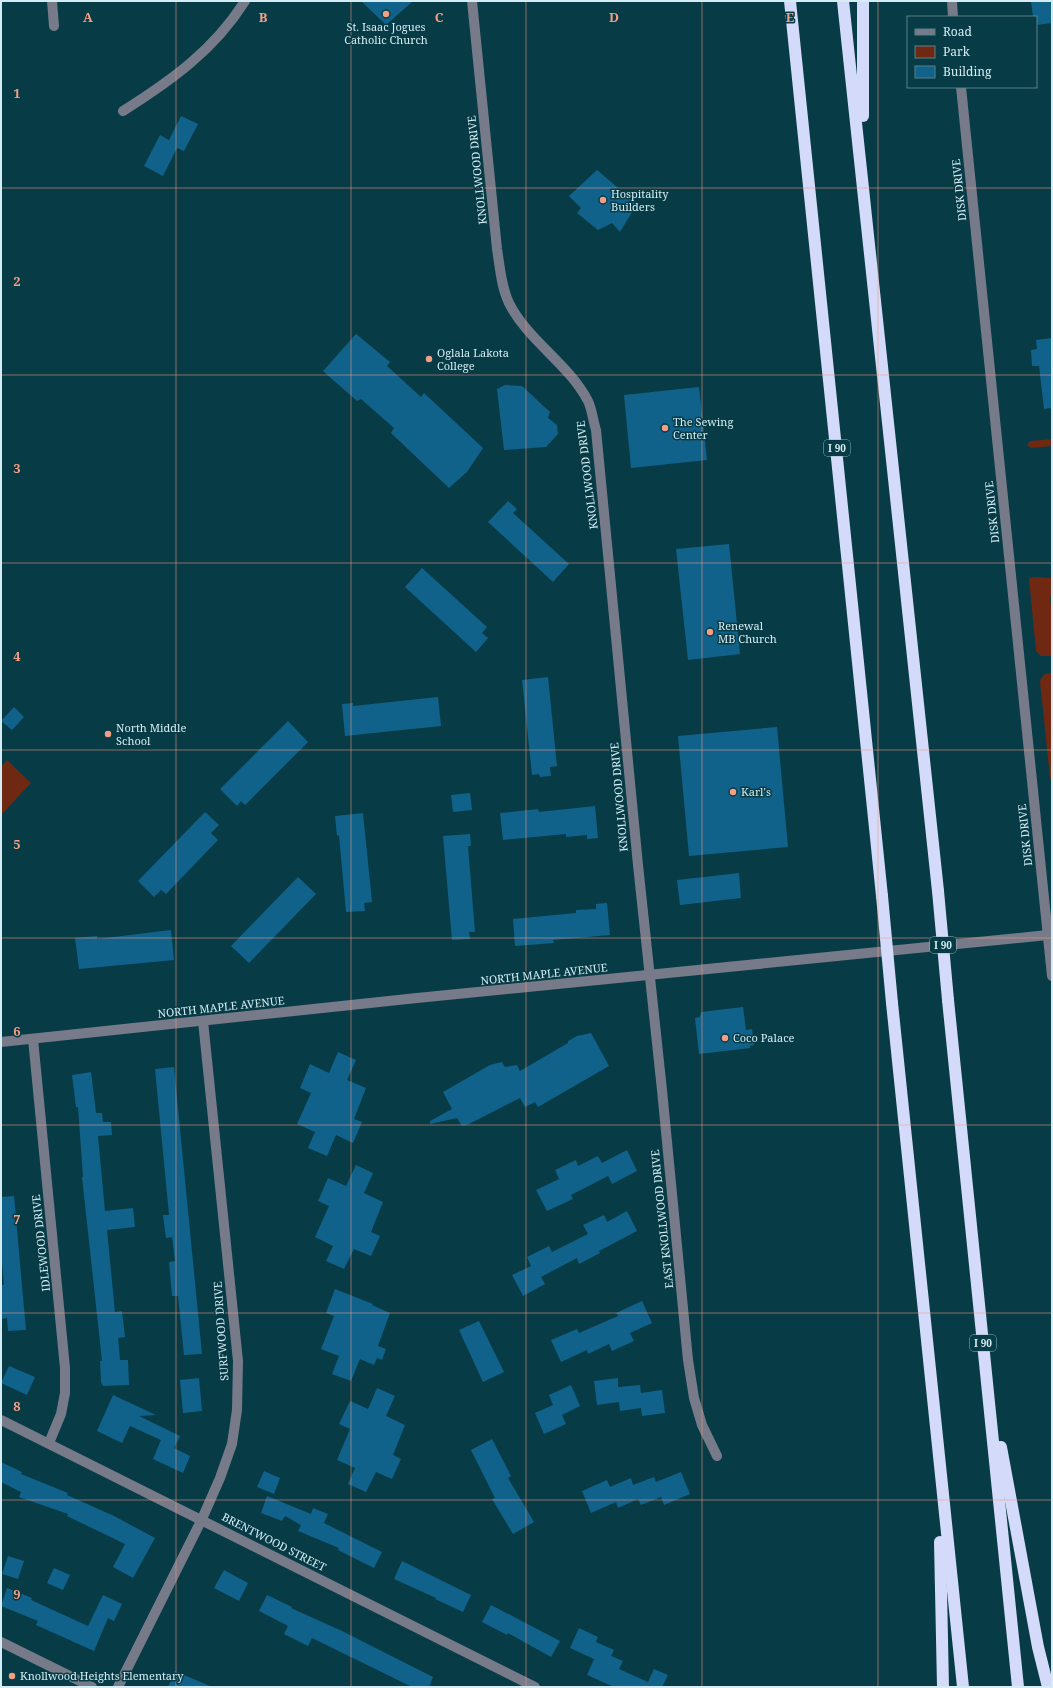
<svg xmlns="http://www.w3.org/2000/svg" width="1053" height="1688" viewBox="0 0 1053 1688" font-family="'Noto Serif',serif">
	<rect width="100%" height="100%" fill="#073b46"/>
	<g fill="#6f2812">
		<path d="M1052,439V446L1031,448L1027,445L1030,441Z"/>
		<path d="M1033,577L1052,578V596L1050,597L1052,615V656H1041L1036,651L1029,579Z"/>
		<path d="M1052,673V782L1050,778L1040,682L1041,678L1045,674Z"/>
		<path d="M7,760L31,783L1,815V767Z"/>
	</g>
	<g fill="#11628b">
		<path d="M361,1H413L386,25Z"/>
		<path d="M1031,1H1052V23L1036,25V17H1033Z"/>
		<path d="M181,116L198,124L184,151L177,148L163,176L144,166L160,135L169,140Z"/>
		<path d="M597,170L637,204L620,232L612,223L598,230L577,213L581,208L569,196Z"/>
		<path d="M356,334L390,362L387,366L421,397L424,393L483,448L467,472L449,488L391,433L394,428L361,399L357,401L323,371Z"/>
		<path d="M1052,338V408L1044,409L1039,366H1032L1031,350L1037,349L1036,340Z"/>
		<path d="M505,385L522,386L550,412L548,418L557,425L558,434L546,447L504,450L497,389Z"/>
		<path d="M699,387L707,460L631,468L624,395Z"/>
		<path d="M508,501L517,509L513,513L569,564L553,582L488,522Z"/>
		<path d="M729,544L740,654L688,660L676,549Z"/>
		<path d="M422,568L487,627L482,633L488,638L476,652L405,587Z"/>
		<path d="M548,677L557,766L550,767L551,776L540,777L539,774L532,775L522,680Z"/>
		<path d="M438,697L441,726L345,736L342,704L353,703V706Z"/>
		<path d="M14,707L24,717L12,730L1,721Z"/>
		<path d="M288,721L308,742L245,805L241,801L237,806L220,789Z"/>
		<path d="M777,727L788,847L689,856L678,736Z"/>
		<path d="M470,793L472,810L453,812L451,795Z"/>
		<path d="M595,806L598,838L587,839V835L566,837V834L503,840L500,813L538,809L539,812Z"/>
		<path d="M205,812L219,825L211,833L218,840L166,894L161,890L154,897L138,881Z"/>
		<path d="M363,813L372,902L364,903L365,911L346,912L339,835L337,836L335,816Z"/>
		<path d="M470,834L471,846H468L475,932H469L470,939L452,940L443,836Z"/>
		<path d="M739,873L741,898L680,905L677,880Z"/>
		<path d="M298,877L316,894L249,963L231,946Z"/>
		<path d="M607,903L610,935L553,940L554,943L515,946L513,919L576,913V910L596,909V904Z"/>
		<path d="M171,930L174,960L79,969L75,938L97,936V939Z"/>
		<path d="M743,1007L746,1030L752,1029L754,1045L750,1046V1048L699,1054L695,1018L700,1017L701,1012Z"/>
		<path d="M591,1033L609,1066L538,1107L535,1102L525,1107L520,1098L469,1124L462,1126L457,1118L430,1124V1121L452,1109L443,1092L490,1065L502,1062L505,1067L517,1065L520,1071L568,1043V1041L577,1036Z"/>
		<path d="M338,1052L356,1060L347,1080L366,1088L354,1119L362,1122L353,1143L336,1135L327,1156L308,1148L315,1132L297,1124L311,1093L300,1088L310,1064L329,1073Z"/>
		<path d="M174,1067L202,1354L184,1355L178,1296H172L169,1262L175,1261L172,1237L166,1238L163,1215H169L155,1069Z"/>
		<path d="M91,1072L96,1113H102L103,1122H111L112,1135L98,1136L105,1211L133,1208L135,1227L107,1230L115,1312L122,1311L125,1337L118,1338L120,1360H128L129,1385L103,1386L101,1382L100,1361H102L82,1177H83L78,1107H76L72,1075Z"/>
		<path d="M627,1150L637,1171L612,1184L608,1176L571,1195L573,1199L547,1211L536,1190L559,1179L555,1170L576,1160L578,1166L598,1156L602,1163Z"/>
		<path d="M356,1165L373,1173L364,1193L383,1202L371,1232L380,1236L371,1256L354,1249L344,1269L326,1261L333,1246L315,1237L329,1206L318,1201L328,1178L346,1186Z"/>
		<path d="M14,1196L26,1330L8,1331L7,1318L1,1319V1285H4L1,1252V1197Z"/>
		<path d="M627,1211L637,1231L599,1251L600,1253L579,1264L577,1258L541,1277L545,1284L523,1296L512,1275L531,1266L527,1257L549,1246L552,1252L588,1234L583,1225L604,1215L607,1222Z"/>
		<path d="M335,1289L373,1304L372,1305L390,1313L378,1346L386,1349L382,1360L377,1358L374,1365L360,1359L351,1381L332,1374L339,1356L321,1349L334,1316L326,1313Z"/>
		<path d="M642,1301L652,1323L630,1333L634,1341L612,1351L609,1344L588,1354L587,1350L561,1362L551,1340L577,1329L579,1333L618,1316L616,1313Z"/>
		<path d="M479,1321L504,1372L483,1382L459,1330Z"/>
		<path d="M9,1366L35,1377L27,1395L1,1383Z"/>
		<path d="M199,1378L202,1411L183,1413L180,1380Z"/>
		<path d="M618,1378V1387L640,1385L641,1393L662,1390L665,1413L642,1416L641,1408L620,1411L619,1402L597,1405L594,1381Z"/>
		<path d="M571,1385L580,1406L562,1415L566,1424L544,1434L535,1413L553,1405L549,1395Z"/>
		<path d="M377,1388L395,1396L386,1416L405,1425L393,1455L401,1459L392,1479L376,1472L366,1492L348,1484L355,1468L337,1460L350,1429L339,1424L350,1401L368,1409Z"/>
		<path d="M113,1395L156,1415L139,1416L180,1436L174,1448L190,1456L183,1473L153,1459L161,1440L130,1426L122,1443L97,1431Z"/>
		<path d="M492,1439L511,1476L508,1478L534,1522L513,1534L492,1499L495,1498L471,1450Z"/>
		<path d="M1,1462L22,1472L21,1474L68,1493L67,1495L114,1516L155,1538L133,1578L113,1567L125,1544L67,1516L68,1514L19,1497L21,1492L1,1482Z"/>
		<path d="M264,1471L280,1478L274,1494L257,1487Z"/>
		<path d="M681,1472L690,1494L664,1505L661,1497L641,1505L638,1499L618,1508L616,1502L591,1513L582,1491L607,1480L610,1487L631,1478L633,1485L654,1477L656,1482Z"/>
		<path d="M267,1496L311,1514L313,1508L328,1514L324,1523L382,1552L374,1568L338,1550L339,1548L298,1531L301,1525L285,1516L282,1521L261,1513Z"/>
		<path d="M8,1556L24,1561L18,1579L2,1574Z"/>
		<path d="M402,1561L471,1595L463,1612L435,1599L436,1598L394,1579Z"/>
		<path d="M54,1568L70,1575L63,1590L47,1583Z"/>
		<path d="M224,1570L248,1583L239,1601L214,1588Z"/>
		<path d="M7,1588L32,1598L31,1600L88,1626L103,1595L122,1604L114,1621L108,1618L94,1651L36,1625L38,1621L1,1606Z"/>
		<path d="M267,1595L292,1607L291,1608L342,1631L433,1677L429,1687H412L312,1638L308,1646L284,1634L288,1626L259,1611Z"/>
		<path d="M491,1605L560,1641L551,1657L508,1633L507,1635L482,1622Z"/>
		<path d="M579,1628L598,1637L596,1642L614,1650L611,1656L623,1661L619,1669L648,1682L654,1669L668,1675L662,1687H614L587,1675L594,1659L570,1648Z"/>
		<path d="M175,1671L212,1687H168Z"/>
	</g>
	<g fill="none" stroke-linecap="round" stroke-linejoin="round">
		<g stroke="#777a89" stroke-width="10">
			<path d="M52,1L54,26"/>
			<path d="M472,1L497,249C500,267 501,286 509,303C528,341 568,363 588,401C592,409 593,421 596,430L638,865L662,1090L688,1360L694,1398L702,1425L717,1456"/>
			<path d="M952,1L953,17"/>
			<path d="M961,87L1052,976"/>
			<path d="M123,111C172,80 214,50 245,1"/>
			<path d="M33,1039L65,1368V1393L61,1414L49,1443"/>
			<path d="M1,1042L417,998L1048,935"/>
			<path d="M1,1420L535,1687"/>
			<path d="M1,1642L92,1687"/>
			<path d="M118,1687L202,1519L220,1478L232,1444L237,1410L238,1361L203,1021"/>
		</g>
		<g stroke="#d4daf9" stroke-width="12">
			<path d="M790,1L882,896"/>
			<path d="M843,1L938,891"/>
			<path d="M863,1V116"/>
			<path d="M948,1000L1018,1687"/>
			<path d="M892,1003L963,1687"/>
			<path d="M1001,1447L1038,1647L1048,1687"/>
			<path d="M940,1542L943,1687"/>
		</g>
		<g stroke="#d4daf9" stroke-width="12">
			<path d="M938,891L948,1000"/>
			<path d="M882,896L892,1003"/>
		</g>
	</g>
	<path fill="none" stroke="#f39f85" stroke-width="1" stroke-opacity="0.55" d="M176,1V1687M351,1V1687M526,1V1687M702,1V1687M878,1V1687M1,188H1052M1,375H1052M1,563H1052M1,750H1052M1,938H1052M1,1125H1052M1,1313H1052M1,1500H1052"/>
	<g fill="#f39f85" stroke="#073b46" stroke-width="1.5">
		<circle cx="386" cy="14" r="4"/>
		<circle cx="603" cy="200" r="4"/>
		<circle cx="429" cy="359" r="4"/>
		<circle cx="665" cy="428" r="4"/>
		<circle cx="710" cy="632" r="4"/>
		<circle cx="108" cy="734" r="4"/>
		<circle cx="733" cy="792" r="4"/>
		<circle cx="725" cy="1038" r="4"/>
		<circle cx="12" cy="1676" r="4"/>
	</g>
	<g text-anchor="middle" stroke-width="3" stroke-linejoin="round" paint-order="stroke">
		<g fill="#073b46" stroke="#96b7bf" stroke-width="1">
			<rect x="824" y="440" width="26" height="16" rx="3"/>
			<rect x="930" y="937" width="26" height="16" rx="3"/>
			<rect x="970" y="1335" width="26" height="16" rx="3"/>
		</g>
		<g font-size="10" font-weight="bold" fill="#d4ecf3">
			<text x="837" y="452">I 90</text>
			<text x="943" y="949">I 90</text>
			<text x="983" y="1347">I 90</text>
		</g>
		<g font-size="11" fill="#d4ecf3" stroke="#073b46" text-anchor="start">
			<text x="386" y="31" text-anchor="middle">St. Isaac Jogues<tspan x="386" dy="13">Catholic Church</tspan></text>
			<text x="611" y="198">Hospitality<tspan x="611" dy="13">Builders</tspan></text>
			<text x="437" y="357">Oglala Lakota<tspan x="437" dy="13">College</tspan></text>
			<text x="673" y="426">The Sewing<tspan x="673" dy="13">Center</tspan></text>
			<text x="718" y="630">Renewal<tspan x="718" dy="13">MB Church</tspan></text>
			<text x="116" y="732">North Middle<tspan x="116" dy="13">School</tspan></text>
			<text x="741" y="796">Karl's</text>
			<text x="733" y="1042">Coco Palace</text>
			<text x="20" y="1680">Knollwood Heights Elementary</text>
		</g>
		<g font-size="11" fill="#d4ecf3" stroke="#073b46">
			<text transform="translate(477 170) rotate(-96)" y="4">KNOLLWOOD DRIVE</text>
			<text transform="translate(959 190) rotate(-96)" y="4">DISK DRIVE</text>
			<text transform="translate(587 475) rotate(-97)" y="4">KNOLLWOOD DRIVE</text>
			<text transform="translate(992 512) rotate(-96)" y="4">DISK DRIVE</text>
			<text transform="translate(619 797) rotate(-95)" y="4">KNOLLWOOD DRIVE</text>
			<text transform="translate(1025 835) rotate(-96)" y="4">DISK DRIVE</text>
			<text transform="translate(544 974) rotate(-6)" y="4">NORTH MAPLE AVENUE</text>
			<text transform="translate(221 1007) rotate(-6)" y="4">NORTH MAPLE AVENUE</text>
			<text transform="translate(662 1219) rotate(-96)" y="4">EAST KNOLLWOOD DRIVE</text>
			<text transform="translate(41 1243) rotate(-96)" y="4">IDLEWOOD DRIVE</text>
			<text transform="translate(221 1331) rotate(-94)" y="4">SURFWOOD DRIVE</text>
			<text transform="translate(274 1542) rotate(27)" y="4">BRENTWOOD STREET</text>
		</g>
	</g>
	<g font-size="13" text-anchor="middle" font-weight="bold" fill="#f39f85" stroke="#073b46" stroke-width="3" stroke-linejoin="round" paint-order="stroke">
		<text x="88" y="22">A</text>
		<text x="263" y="22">B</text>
		<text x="439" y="22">C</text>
		<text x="614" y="22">D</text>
		<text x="790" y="22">E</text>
		<text x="17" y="98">1</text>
		<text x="17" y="286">2</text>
		<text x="17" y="473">3</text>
		<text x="17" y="661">4</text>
		<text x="17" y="849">5</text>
		<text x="17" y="1036">6</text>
		<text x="17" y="1224">7</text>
		<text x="17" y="1411">8</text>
		<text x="17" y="1599">9</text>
	</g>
	<rect width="1053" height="1688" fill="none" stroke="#d4ecf3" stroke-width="4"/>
	<rect x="907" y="16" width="130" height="72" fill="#073b46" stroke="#59828b"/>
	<rect x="915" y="29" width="20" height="6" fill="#777a89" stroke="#59828b"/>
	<text x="943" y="36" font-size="12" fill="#d4ecf3">Road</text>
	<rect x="915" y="46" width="20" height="12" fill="#6f2812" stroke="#59828b"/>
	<text x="943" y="56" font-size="12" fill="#d4ecf3">Park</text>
	<rect x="915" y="66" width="20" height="12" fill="#11628b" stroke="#59828b"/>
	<text x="943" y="76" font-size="12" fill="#d4ecf3">Building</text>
</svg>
